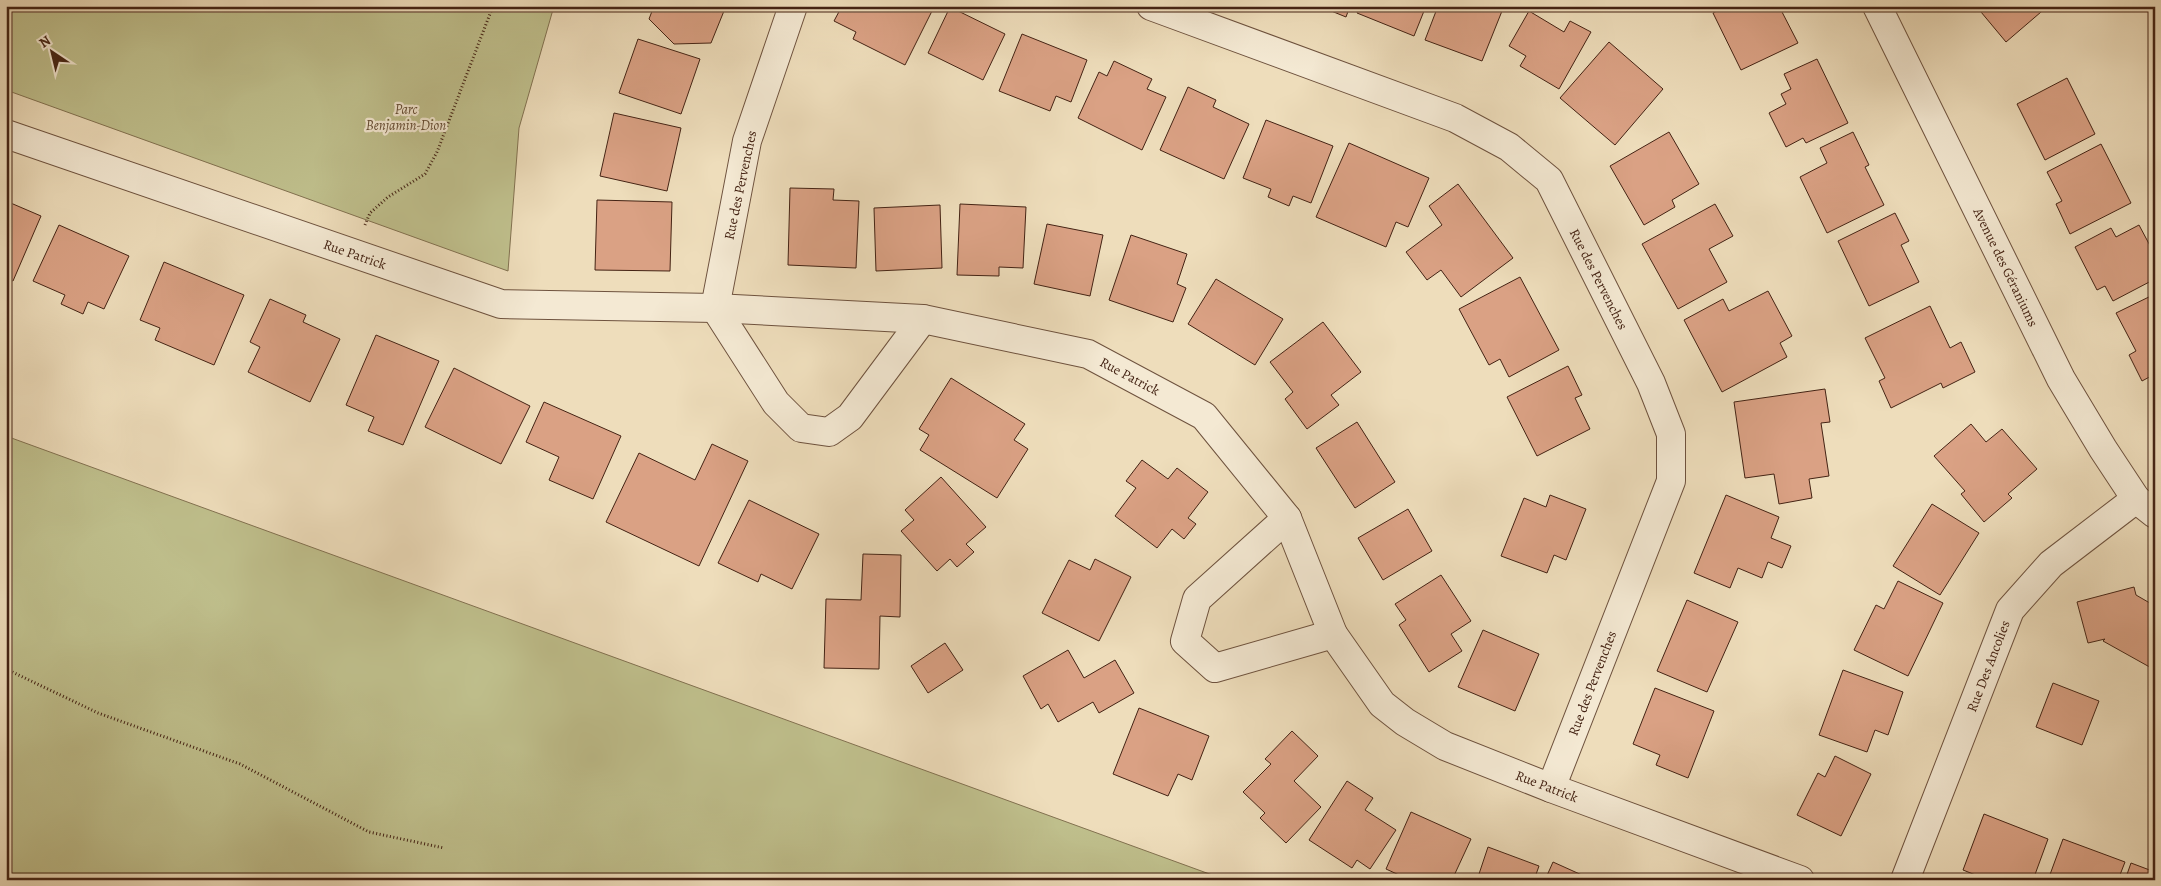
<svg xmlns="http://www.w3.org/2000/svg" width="2161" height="886" viewBox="0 0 2161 886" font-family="Alegreya,serif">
	<rect width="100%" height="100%" fill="#edb"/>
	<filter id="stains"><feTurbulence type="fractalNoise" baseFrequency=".004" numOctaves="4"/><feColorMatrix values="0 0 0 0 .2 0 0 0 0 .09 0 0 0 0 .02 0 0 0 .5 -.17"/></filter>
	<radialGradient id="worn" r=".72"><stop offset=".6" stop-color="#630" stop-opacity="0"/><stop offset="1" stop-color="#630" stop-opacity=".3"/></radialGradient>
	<g fill="#bfbf8c" stroke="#827150">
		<path d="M6,6H554L519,128L508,271L6,90Z"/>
		<path d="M6,436L1226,880H6Z"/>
	</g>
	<g fill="#daa184" stroke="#442314">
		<path d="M654,6H726L711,43L674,44L649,19Z"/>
		<path d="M842,6H933L934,7L905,65L853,39L856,32L834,21Z"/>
		<path d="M1319,6H1350L1346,17Z"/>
		<path d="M1360,6H1426L1414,36L1357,13Z"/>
		<path d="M1438,6H1504L1482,61L1425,40Z"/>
		<path d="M1726,6H1785L1781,10L1798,43L1741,70L1713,13Z"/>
		<path d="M1976,6H2048L2006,42Z"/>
		<path d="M950,7L1005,34L983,80L928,53Z"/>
		<path d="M1529,11L1564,32L1570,21L1591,32L1559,89L1520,66L1526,56L1509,46Z"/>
		<path d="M1022,34L1087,60L1071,102L1056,96L1050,111L999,91Z"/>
		<path d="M638,39L700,59L681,114L619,93Z"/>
		<path d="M1609,42L1663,89L1615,145L1560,98Z"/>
		<path d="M1817,59L1848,123L1806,143L1803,138L1786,147L1769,113L1786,104L1781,94L1791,89L1784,74Z"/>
		<path d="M1114,61L1152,79L1147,89L1166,97L1142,150L1078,118L1099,72L1107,76Z"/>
		<path d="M2067,78L2095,134L2045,160L2017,104Z"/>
		<path d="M1188,87L1216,100L1213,107L1249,124L1224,179L1160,150Z"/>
		<path d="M614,113L681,128L667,191L600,176Z"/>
		<path d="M1266,120L1333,146L1311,203L1293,196L1289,206L1268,197L1271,189L1243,178Z"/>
		<path d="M1669,132L1699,184L1672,200L1675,207L1644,225L1610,166Z"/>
		<path d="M1853,132L1869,165L1865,167L1884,205L1827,233L1800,177L1827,163L1820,148Z"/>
		<path d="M1349,143L1429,178L1408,227L1396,222L1386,247L1316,217Z"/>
		<path d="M2101,144L2131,203L2070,234L2056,204L2062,201L2047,172Z"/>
		<path d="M1458,184L1513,258L1461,297L1441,270L1427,280L1406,252L1442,225L1429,206Z"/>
		<path d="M790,188L834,189L833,200L859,201L856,268L788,265Z"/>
		<path d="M597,200L672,202L670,271L595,270Z"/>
		<path d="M6,201L41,216L13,281L6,279Z"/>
		<path d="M960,204L1026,207L1023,268L999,267V276L957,275Z"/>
		<path d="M1715,204L1733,236L1709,249L1727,282L1678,309L1642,244Z"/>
		<path d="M940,205L942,268L876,271L874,208Z"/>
		<path d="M1895,213L1909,241L1901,245L1919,282L1869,306L1838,241Z"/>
		<path d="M1047,224L1103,235L1090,296L1034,284Z"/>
		<path d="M59,225L129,256L104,309L88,302L83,314L61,304L65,295L33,281Z"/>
		<path d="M2139,225L2155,255V279L2113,301L2105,286L2097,290L2075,247L2111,228L2116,237Z"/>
		<path d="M1131,235L1187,254L1177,284L1186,288L1173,322L1109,300Z"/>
		<path d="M164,262L244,295L214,365L155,340L160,328L140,320Z"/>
		<path d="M1520,277L1559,350L1509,377L1500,359L1489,365L1459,309Z"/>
		<path d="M1216,279L1283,319L1255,365L1188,324Z"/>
		<path d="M1768,291L1792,336L1780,343L1787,357L1722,392L1684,320L1723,299L1729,311Z"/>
		<path d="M2155,294V374L2142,381L2129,355L2136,351L2116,313Z"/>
		<path d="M270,299L306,315L303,322L340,339L310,402L248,372L260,347L250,342Z"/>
		<path d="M1930,306L1950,348L1961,342L1975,372L1943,388L1941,383L1891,408L1879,381L1885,378L1865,338Z"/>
		<path d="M1323,322L1361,372L1331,395L1339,405L1307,429L1285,399L1293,392L1270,362Z"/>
		<path d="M376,335L439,361L403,445L368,431L374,417L346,405Z"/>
		<path d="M1568,366L1582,395L1575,398L1590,429L1537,456L1507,397Z"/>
		<path d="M454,368L530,406L501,464L425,427Z"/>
		<path d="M951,378L1025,424L1014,440L1028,449L997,498L920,450L929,435L919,429Z"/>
		<path d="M1825,389L1830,422L1821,423L1829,476L1809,479L1812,498L1779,504L1774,474L1745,478L1734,402Z"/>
		<path d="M544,402L621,436L593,499L549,480L559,457L526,442Z"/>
		<path d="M1357,422L1395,482L1355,508L1316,448Z"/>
		<path d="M1971,424L1986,442L2002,429L2037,469L2008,494L2012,498L1984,522L1961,494L1965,491L1934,456Z"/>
		<path d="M712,444L748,461L699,566L606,522L639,453L695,480Z"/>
		<path d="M1142,460L1168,479L1177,468L1208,492L1188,518L1196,524L1184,539L1172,529L1157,548L1115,516L1136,488L1126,481Z"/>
		<path d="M941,477L986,527L966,544L974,552L957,567L950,559L937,571L901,531L914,520L905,510Z"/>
		<path d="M1550,495L1586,509L1566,560L1554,555L1547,573L1501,556L1524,498L1546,507Z"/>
		<path d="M1726,495L1779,517L1771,538L1791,546L1782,568L1768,562L1762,578L1738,568L1730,588L1694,573Z"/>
		<path d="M749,500L819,534L792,589L761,574L758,582L718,563Z"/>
		<path d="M1932,504L1979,533L1940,595L1893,566Z"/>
		<path d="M1408,509L1432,551L1383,580L1358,538Z"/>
		<path d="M863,554L901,555L900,617L880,616L879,669L824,668L826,599L861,600Z"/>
		<path d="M1095,559L1131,577L1099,641L1042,613L1069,560L1090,570Z"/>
		<path d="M1441,575L1471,621L1451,634L1462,651L1429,672L1399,625L1406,620L1395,604Z"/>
		<path d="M1898,581L1943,603L1908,676L1854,650L1876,605L1884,609Z"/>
		<path d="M2134,587L2136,595L2155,606V670L2103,641L2105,639L2088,643L2077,602Z"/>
		<path d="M1687,600L1738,622L1707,692L1657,671Z"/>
		<path d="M1483,630L1539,654L1515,711L1458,687Z"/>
		<path d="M945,643L963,670L928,693L911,666Z"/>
		<path d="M1068,650L1084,678L1115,660L1134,693L1099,713L1093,702L1058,722L1048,704L1041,709L1023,676Z"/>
		<path d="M1843,670L1903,692L1888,735L1875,730L1867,752L1819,735Z"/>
		<path d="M2053,683L2099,701L2082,745L2036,727Z"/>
		<path d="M1655,688L1714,711L1688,778L1656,765L1660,755L1633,744Z"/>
		<path d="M1139,708L1209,736L1192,780L1178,774L1168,796L1113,774Z"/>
		<path d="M1292,731L1318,756L1294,781L1321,807L1286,843L1260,818L1265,813L1243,792L1271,764L1265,759Z"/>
		<path d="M1835,756L1871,774L1841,836L1797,815L1818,773L1825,777Z"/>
		<path d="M1347,781L1373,798L1365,810L1396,830L1370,869L1357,860L1352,868L1309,840Z"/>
		<path d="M1411,812L1471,839L1452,880H1410L1386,869Z"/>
		<path d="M1984,814L2048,839L2033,880H1988L1963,870Z"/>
		<path d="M2063,839L2125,862L2118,880H2048Z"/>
		<path d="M1488,847L1539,866L1534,880H1477Z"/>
		<path d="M1553,862L1593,880H1545Z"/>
		<path d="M2131,863L2155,872V880H2125Z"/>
	</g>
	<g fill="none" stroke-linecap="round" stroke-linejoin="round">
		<g stroke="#6e523e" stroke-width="30">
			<g id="street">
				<path d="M793,6L747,141L715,308L776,403L801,428L829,432L850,417L923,319"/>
				<path d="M1151,6L1455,118L1509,147L1549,180L1651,383L1671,434V481L1551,788"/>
				<path d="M1877,6L2061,379L2103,449L2136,499L2155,514"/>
				<path d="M6,134L501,304L715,308L923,319L1088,354L1204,416L1287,518L1333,634L1382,704L1405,722L1445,746L1551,788L1800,880"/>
				<path d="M1287,518L1197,599L1185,641L1215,668L1333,634"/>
				<path d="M1905,880L2010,610L2051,564L2136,499"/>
			</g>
		</g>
		<g stroke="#442314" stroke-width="3" stroke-dasharray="1 2.5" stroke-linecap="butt">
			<path d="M365,225L370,213L388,197L425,174L437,152L493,6"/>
			<path d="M6,669L98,713L240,764L369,832L444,848"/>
		</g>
		<use href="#street" stroke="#f4e9d3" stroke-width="28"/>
	</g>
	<g text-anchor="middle" stroke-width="4.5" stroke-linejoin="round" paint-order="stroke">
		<g font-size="14" font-style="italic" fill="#634a32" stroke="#f4e9d3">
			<text x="406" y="114">Parc<tspan x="406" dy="16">Benjamin-Dion</tspan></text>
		</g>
		<g font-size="14" fill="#442314" stroke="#f4e9d3">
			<text transform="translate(740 185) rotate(-78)" y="5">Rue des Pervenches</text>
			<text transform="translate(355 254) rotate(19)" y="5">Rue Patrick</text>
			<text transform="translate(2006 267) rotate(64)" y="5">Avenue des Géraniums</text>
			<text transform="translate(1599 279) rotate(63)" y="5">Rue des Pervenches</text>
			<text transform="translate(1130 376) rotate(28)" y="5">Rue Patrick</text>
			<text transform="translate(1988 666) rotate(-69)" y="5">Rue Des Ancolies</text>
			<text transform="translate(1592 683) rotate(-69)" y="5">Rue des Pervenches</text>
			<text transform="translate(1547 786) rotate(21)" y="5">Rue Patrick</text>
		</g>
	</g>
	<rect width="2161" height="886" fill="none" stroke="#edb" stroke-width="25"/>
	<rect x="8" y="8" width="2146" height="871" fill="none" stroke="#442314" stroke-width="2.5"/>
	<rect x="12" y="12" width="2136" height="861" fill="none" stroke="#442314"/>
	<g transform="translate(52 52) rotate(325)" stroke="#f4e9d3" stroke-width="4" paint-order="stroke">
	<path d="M0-4L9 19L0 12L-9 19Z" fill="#442314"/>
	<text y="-8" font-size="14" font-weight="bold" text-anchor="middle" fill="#442314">N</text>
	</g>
	<rect width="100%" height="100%" filter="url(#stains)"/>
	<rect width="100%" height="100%" fill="url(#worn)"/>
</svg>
